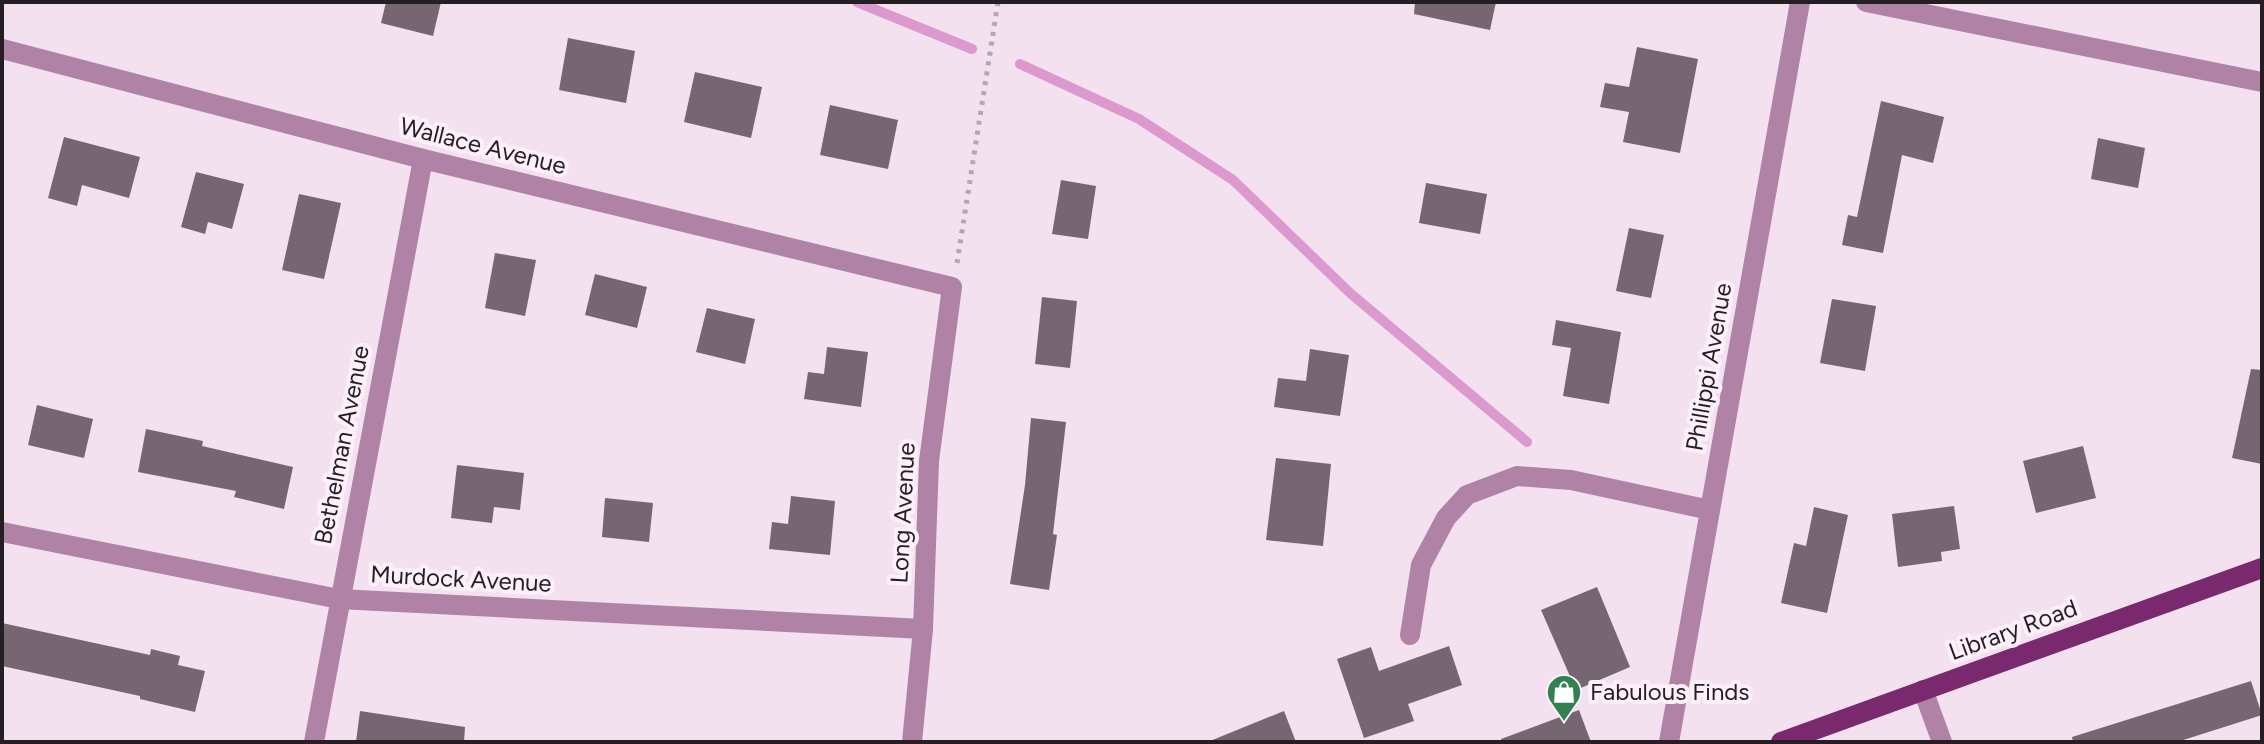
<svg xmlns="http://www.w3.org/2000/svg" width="2264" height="744" viewBox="0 0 2264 744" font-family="Figtree,sans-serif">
	<rect width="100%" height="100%" fill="#f3e1ef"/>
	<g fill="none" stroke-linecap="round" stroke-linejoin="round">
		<g stroke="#dc99ce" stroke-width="10">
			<path d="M857,2L972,49"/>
			<path d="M1020,64L1139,119L1233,180L1350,293L1527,442"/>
		</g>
	</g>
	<g fill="#756672">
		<path d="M386,2H441L433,36L381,23Z"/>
		<path d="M1415,2H1496L1490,30L1414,14Z"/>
		<path d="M568,38L635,51L626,103L559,90Z"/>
		<path d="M1637,47L1698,59L1680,153L1623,142L1629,112L1600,107L1605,83L1629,87Z"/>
		<path d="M695,72L762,87L751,138L684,122Z"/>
		<path d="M1881,101L1944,117L1933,163L1902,155L1883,253L1842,245L1848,215L1857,217Z"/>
		<path d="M830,105L898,120L888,169L820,155Z"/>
		<path d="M64,137L140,157L129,198L82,185L77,206L48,198Z"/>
		<path d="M2098,138L2145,148L2138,188L2091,179Z"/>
		<path d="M196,172L244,184L232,229L208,222L205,234L181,227Z"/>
		<path d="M1061,180L1096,186L1088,239L1052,234Z"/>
		<path d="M1426,183L1487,194L1480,234L1419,223Z"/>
		<path d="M299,194L341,203L324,279L282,270Z"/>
		<path d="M1629,228L1664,235L1651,298L1616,291Z"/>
		<path d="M495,253L536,260L525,316L485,308Z"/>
		<path d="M595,274L647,287L637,328L585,315Z"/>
		<path d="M1042,297L1077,301L1070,368L1035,364Z"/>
		<path d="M1832,299L1876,306L1865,371L1820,363Z"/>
		<path d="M707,308L755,319L745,364L696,352Z"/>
		<path d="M1556,320L1621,332L1609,404L1563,396L1571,348L1552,345Z"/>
		<path d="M827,347L868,352L861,407L804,399L808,372L824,374Z"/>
		<path d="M1310,349L1349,355L1340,416L1274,407L1278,378L1306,381Z"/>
		<path d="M2251,369L2262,370V464L2232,458Z"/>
		<path d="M37,405L93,419L84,458L28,445Z"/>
		<path d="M1031,418L1066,422L1053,534L1057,535L1049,590L1010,584L1025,485Z"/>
		<path d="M146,429L203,441L202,446L293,467L284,509L234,497L236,491L138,472Z"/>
		<path d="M2083,446L2096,498L2036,513L2023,461Z"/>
		<path d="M1276,458L1331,464L1323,546L1266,540Z"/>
		<path d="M457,465L524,473L520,510L494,507L492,523L451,518Z"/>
		<path d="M791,496L835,501L830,555L769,549L772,522L788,524Z"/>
		<path d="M605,498L653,503L649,542L602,537Z"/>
		<path d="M1954,506L1960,549L1941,552L1942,561L1898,567L1892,514Z"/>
		<path d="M1814,507L1848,515L1827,613L1781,603L1794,543L1806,546Z"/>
		<path d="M1597,587L1630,667L1576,690L1541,610Z"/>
		<path d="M2,623L150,655L151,649L180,656L178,665L205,671L195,712L140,699V696L2,666Z"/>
		<path d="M1449,646L1462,685L1408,704L1414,721L1364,738L1337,659L1371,647L1379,671Z"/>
		<path d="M2251,681L2262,715L2177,742H2073L2072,737Z"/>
		<path d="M1579,710L1591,742H1501V739Z"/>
		<path d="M360,711L465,727L464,742H356Z"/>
		<path d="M1284,711L1296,742H1211L1210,741Z"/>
	</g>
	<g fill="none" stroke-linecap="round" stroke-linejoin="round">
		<path stroke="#b5a6b1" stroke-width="5" stroke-dasharray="4 6" stroke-linecap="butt" d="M957,263L998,2"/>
		<g stroke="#b082a6" stroke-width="20">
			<path d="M1866,2L2262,82"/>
			<path d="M2,49L423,159L952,287L929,461L923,629L912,742"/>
			<path d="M2,532L339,599L923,629"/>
			<path d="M1410,635L1421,565L1446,518L1467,495L1517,476L1571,480L1710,510"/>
			<path d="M1923,690L1942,742"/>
			<path d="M314,742L423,159"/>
			<path d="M1669,742L1800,2"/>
		</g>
		<path stroke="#7a296e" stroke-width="20" d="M1781,742L2262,568"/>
	</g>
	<defs>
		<g id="shop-pin" transform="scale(1.8)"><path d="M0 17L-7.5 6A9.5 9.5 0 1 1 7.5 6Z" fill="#318151" stroke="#fef0fa"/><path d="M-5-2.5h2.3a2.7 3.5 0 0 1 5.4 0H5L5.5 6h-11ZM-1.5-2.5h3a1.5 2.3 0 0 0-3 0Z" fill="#fff"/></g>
	</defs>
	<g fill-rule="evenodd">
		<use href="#shop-pin" x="1564" y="692"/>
	</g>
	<g text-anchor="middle" stroke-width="8" stroke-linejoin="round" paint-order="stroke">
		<g font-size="24" fill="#251f24" stroke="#fef0fa">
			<text transform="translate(483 146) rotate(14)" y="8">Wallace Avenue</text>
			<text transform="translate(1709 367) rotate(-80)" y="8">Phillippi Avenue</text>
			<text transform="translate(342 445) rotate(-79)" y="8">Bethelman Avenue</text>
			<text transform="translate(903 513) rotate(-87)" y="8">Long Avenue</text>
			<text transform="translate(461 579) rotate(3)" y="8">Murdock Avenue</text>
			<text transform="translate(2013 630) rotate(-20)" y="8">Library Road</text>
		</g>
		<g font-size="24" fill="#251f24" stroke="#fef0fa" text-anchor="start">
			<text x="1590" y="700">Fabulous Finds</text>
		</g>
	</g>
	<rect width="2264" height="744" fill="none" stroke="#251f24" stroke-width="8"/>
</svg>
